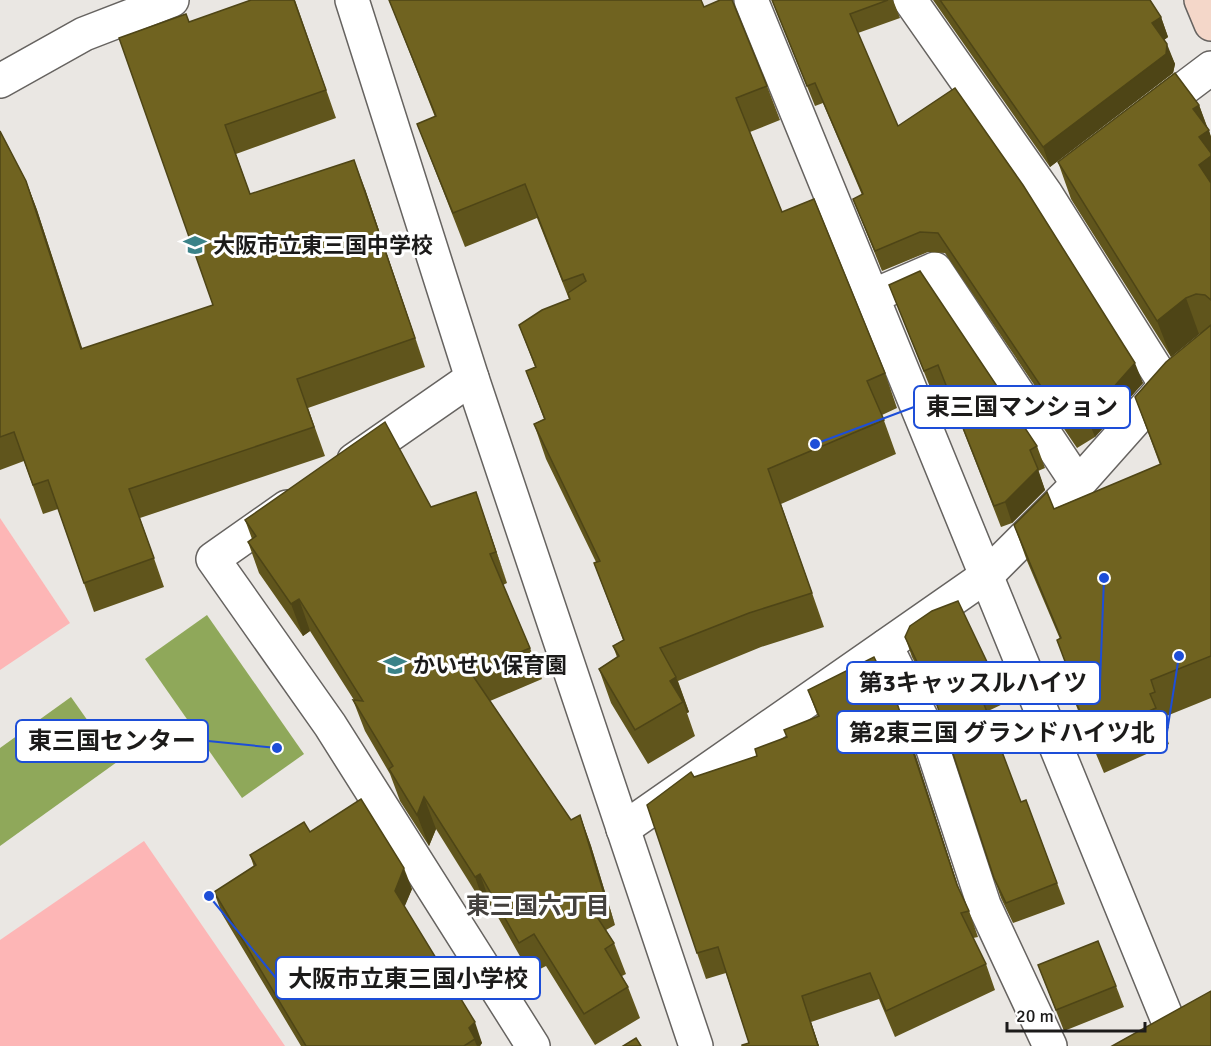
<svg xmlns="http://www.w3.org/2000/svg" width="1211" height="1046" viewBox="0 0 1211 1046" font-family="Signika,'Noto Sans JP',sans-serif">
	<rect width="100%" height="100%" fill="#eae7e3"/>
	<g fill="#fdb6b6">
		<path d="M0,518L70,623L0,670Z"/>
		<path d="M144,841L285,1046H0V940Z"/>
	</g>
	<g fill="#8fa85a">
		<path d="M207,615L304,754L242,798L145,659Z"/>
		<path d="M71,697L117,762L0,846V748Z"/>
	</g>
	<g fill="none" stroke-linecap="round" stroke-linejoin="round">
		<g stroke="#666360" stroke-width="36">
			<g id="street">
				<path d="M352,0L472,378L696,1046"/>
				<path d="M751,0L1169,1023"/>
				<path d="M910,0L1046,194L1166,385"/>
				<path d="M0,81L84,34L172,0"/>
				<path d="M1150,114L1211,68"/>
				<path d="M882,292L935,269L1078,484"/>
				<path d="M354,460L472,378"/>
				<path d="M287,507L213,559L330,725L533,1046"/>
				<path d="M886,646L925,725L984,905L1050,1046"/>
				<path d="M623,829L986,576L1078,484L1166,385L1211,349"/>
			</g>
		</g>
		<g stroke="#666360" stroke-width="36">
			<path id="secondary" d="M1201,0L1211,24"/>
		</g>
		<use href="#street" stroke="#fff" stroke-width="33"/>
		<use href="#secondary" stroke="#f4d7c9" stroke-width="33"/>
	</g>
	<g fill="#60551c">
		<path d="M295,0L336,118L236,154L250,194L365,189L425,367L308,408L325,456L140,518L164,587L94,612L58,509L43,514L24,461L0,470V131L26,181L37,210L82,349L213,305L189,22Z"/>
		<path d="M389,0H701L704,7L767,86L780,120L750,132L782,212L885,373L897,408L882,415L896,454L781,504L824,627L761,647L678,681L689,712L687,713L695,736L648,764L611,703L599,669L617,657L613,646L623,640L594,563L596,562L546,459L534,424L544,419L526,371L535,367L519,325L569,299L537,218L465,247L417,124L435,117Z"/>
		<path d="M772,0H893L900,18L858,33L898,126L1143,383L1095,437L1077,448L945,253L928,252L882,271L853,199L862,195L823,103L815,106Z"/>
		<path d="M933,0H1150L1161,17L1168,37L1164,40L1175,64L1173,73L1050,167Z"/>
		<path d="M1199,105L1211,137V698L1164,717L1169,728L1164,730L1169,744L1104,773L1081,718L1067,682L1072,680L1060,639L1027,561L1014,525L1160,465L1135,397L1202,333L1199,334L1171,357L1071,199L1058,162Z"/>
		<path d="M889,285L1037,446L1045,468L1038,471L1045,490L1012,523L1001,527L946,386L932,392Z"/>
		<path d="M431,507L487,524L507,583L503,585L530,648L542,679L490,701L571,820L580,815L591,846L615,925L606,930L614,943L626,974L622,976L628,987L640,1018L595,1045L546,966L530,974L491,905L486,909L436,829L429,846L400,801L390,774L365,731L353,700H354L310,631L303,636L259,573L248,542L252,539L245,520Z"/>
		<path d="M905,637L997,683L1005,703L986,712L1021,802L1026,800L1065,904L1013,923L1001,898L994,878L941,714L912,657Z"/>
		<path d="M808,690L898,706L908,732L960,892L969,911L978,937L973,938L986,964L995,990L895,1037L879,999L811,1022L819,1046H742L749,1043L726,973L706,979L697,953L694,777L757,756L818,717Z"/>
		<path d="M310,832L412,889L404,907L482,1043L480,1046H301L222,914L214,892L254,867L250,855Z"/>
		<path d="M1038,965L1116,986L1124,1007L1064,1031Z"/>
	</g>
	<g fill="#4e4516">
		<path d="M1161,17L1168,37L1160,43L1152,23Z"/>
		<path d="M1167,44L1175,64L1173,73L1050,167L1043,147Z"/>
		<path d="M1199,105L1208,130H1209L1211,137V199L1199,165V137L1193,109Z"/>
		<path d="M354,160L365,189L425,367L415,338Z"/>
		<path d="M26,181L37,210L92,378L81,349Z"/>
		<path d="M1186,298L1199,334L1171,357L1157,321Z"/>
		<path d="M1135,363L1143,383L1095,437L1087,417Z"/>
		<path d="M1038,469L1045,490L1012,523L1005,502Z"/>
		<path d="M476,492L487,524L507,583L496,552Z"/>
		<path d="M299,599L310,631L303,636L291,604Z"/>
		<path d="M676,677L689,712L687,713L683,702L670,681Z"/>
		<path d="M898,706L908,732L966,911L957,885Z"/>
		<path d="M424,797L436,829L429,846L417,815Z"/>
		<path d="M580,815L591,846L615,925L604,894Z"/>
		<path d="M404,868L412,889L402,913L395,891Z"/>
		<path d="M480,874L491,905L486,909L475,877Z"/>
		<path d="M802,996L811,1022L819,1046H818Z"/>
		<path d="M475,1022L482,1043L480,1046H477L469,1028Z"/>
	</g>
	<g fill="#706320" stroke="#4e4516" stroke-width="1.5">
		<path d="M251,0H294L326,90L225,125L250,194L354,160L415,338L297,379L314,427L129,489L154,558L84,583L48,480L33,485L14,432L0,437V131L26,181L81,349L213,305L119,38L186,14L189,22Z"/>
		<path d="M389,0H701L704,7L720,0H732L767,86L736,98L782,212L814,199L885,373L867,381L884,420L768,469L812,593L749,613L660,648L676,677L670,681L683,702L635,730L599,669L619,656L613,646L624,640L594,563L600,561L534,424L545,419L526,371L536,367L519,325L542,310L570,299L568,293L586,281L583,274L563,281L525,184L453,213L417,124L436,116Z"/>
		<path d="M772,0H888L850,14L898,126L955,88L1023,185L1135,363L1087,417L1069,428L938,233L920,232L875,251L853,199L863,194L815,83L807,86Z"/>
		<path d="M940,0H1150L1161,17L1152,23L1167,44L1166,54L1043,147Z"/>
		<path d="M1175,73L1199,105L1193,109L1209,130L1199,137L1211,153V156L1199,165L1211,183V300L1205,295L1196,294L1186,298L1157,321L1058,162Z"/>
		<path d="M920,271L1037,446L1030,450L1038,469L1005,502L994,506L938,365L924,371L889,285Z"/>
		<path d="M1211,325V656L1151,680L1155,692L1150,694L1156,708L1091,736L1067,682L1072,680L1057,640L1061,638L1014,525L1047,492L1054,509L1161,464L1135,397L1166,362Z"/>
		<path d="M385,422L431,507L476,492L496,552L490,554L530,648L471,673L571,820L580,815L604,894L588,903L614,943L605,949L628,987L584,1014L534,934L519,943L480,874L475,877L424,797L417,815L389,769L393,766L353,700L363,701L299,599L291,604L248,542L256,536L245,520Z"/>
		<path d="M958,601L997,683L979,691L1021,802L1026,800L1057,883L1006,903L994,878L935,699L905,637L910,626L932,611Z"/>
		<path d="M874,657L898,706L957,885L969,911L961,913L986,964L886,1011L870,973L802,996L818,1046H742V1045L749,1043L718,947L697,953L647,805L691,772L694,777L757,756L755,749L787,737L784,730L819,716L808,690Z"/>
		<path d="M361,799L404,868L395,891L475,1022L469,1028L475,1039L464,1046H306L214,892L256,865L250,855L304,822L310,832Z"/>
		<path d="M1098,941L1116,986L1056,1010L1038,965Z"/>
		<path d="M1211,991V1046H1112Z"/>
		<path d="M636,1038L641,1046H623Z"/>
	</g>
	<defs>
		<g id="school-bare" transform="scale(1.8)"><path d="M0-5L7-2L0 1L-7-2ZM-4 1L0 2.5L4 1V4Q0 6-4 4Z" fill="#3a8288" stroke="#fff" stroke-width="2.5" paint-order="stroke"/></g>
	</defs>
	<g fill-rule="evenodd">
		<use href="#school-bare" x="195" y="245"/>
		<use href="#school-bare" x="395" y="665"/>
	</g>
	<g text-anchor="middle" stroke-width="6" stroke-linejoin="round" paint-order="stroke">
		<g font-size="22" font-weight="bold" fill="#1c1b1a" stroke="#fff" text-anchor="start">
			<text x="213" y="253">大阪市立東三国中学校</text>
			<text x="413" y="673">かいせい保育園</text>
		</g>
		<g font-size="24" font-weight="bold" fill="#44413e" stroke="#fff">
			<text x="538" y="914">東三国六丁目</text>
		</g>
	</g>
	<path fill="none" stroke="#1d4ed8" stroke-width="2" d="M815 444L914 407M1104 578L1100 683M1179 656L1167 732M277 748L208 741M209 896L276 978"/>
	<g fill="#1d4ed8" stroke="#fff" stroke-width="2">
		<circle cx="815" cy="444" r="6"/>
		<circle cx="1104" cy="578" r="6"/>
		<circle cx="1179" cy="656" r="6"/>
		<circle cx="277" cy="748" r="6"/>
		<circle cx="209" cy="896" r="6"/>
	</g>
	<g fill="#fff" stroke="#1d4ed8" stroke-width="2">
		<rect x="914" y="386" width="216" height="42" rx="6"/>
		<rect x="847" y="662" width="253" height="42" rx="6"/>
		<rect x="837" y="711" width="330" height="42" rx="6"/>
		<rect x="16" y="720" width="192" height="42" rx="6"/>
		<rect x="276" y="957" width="264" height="42" rx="6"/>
	</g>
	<g font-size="24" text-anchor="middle" font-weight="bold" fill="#1c1b1a">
		<text x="1022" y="415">東三国マンション</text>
		<text x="973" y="691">第3キャッスルハイツ</text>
		<text x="1002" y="741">第2東三国 グランドハイツ北</text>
		<text x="112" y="749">東三国センター</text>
		<text x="408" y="987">大阪市立東三国小学校</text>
	</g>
	<path d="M1007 1022v9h138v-9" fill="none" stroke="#1c1b1a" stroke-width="3"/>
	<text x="1016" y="1022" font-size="18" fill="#1c1b1a" stroke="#ffffff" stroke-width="4.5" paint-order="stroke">20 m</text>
</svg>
